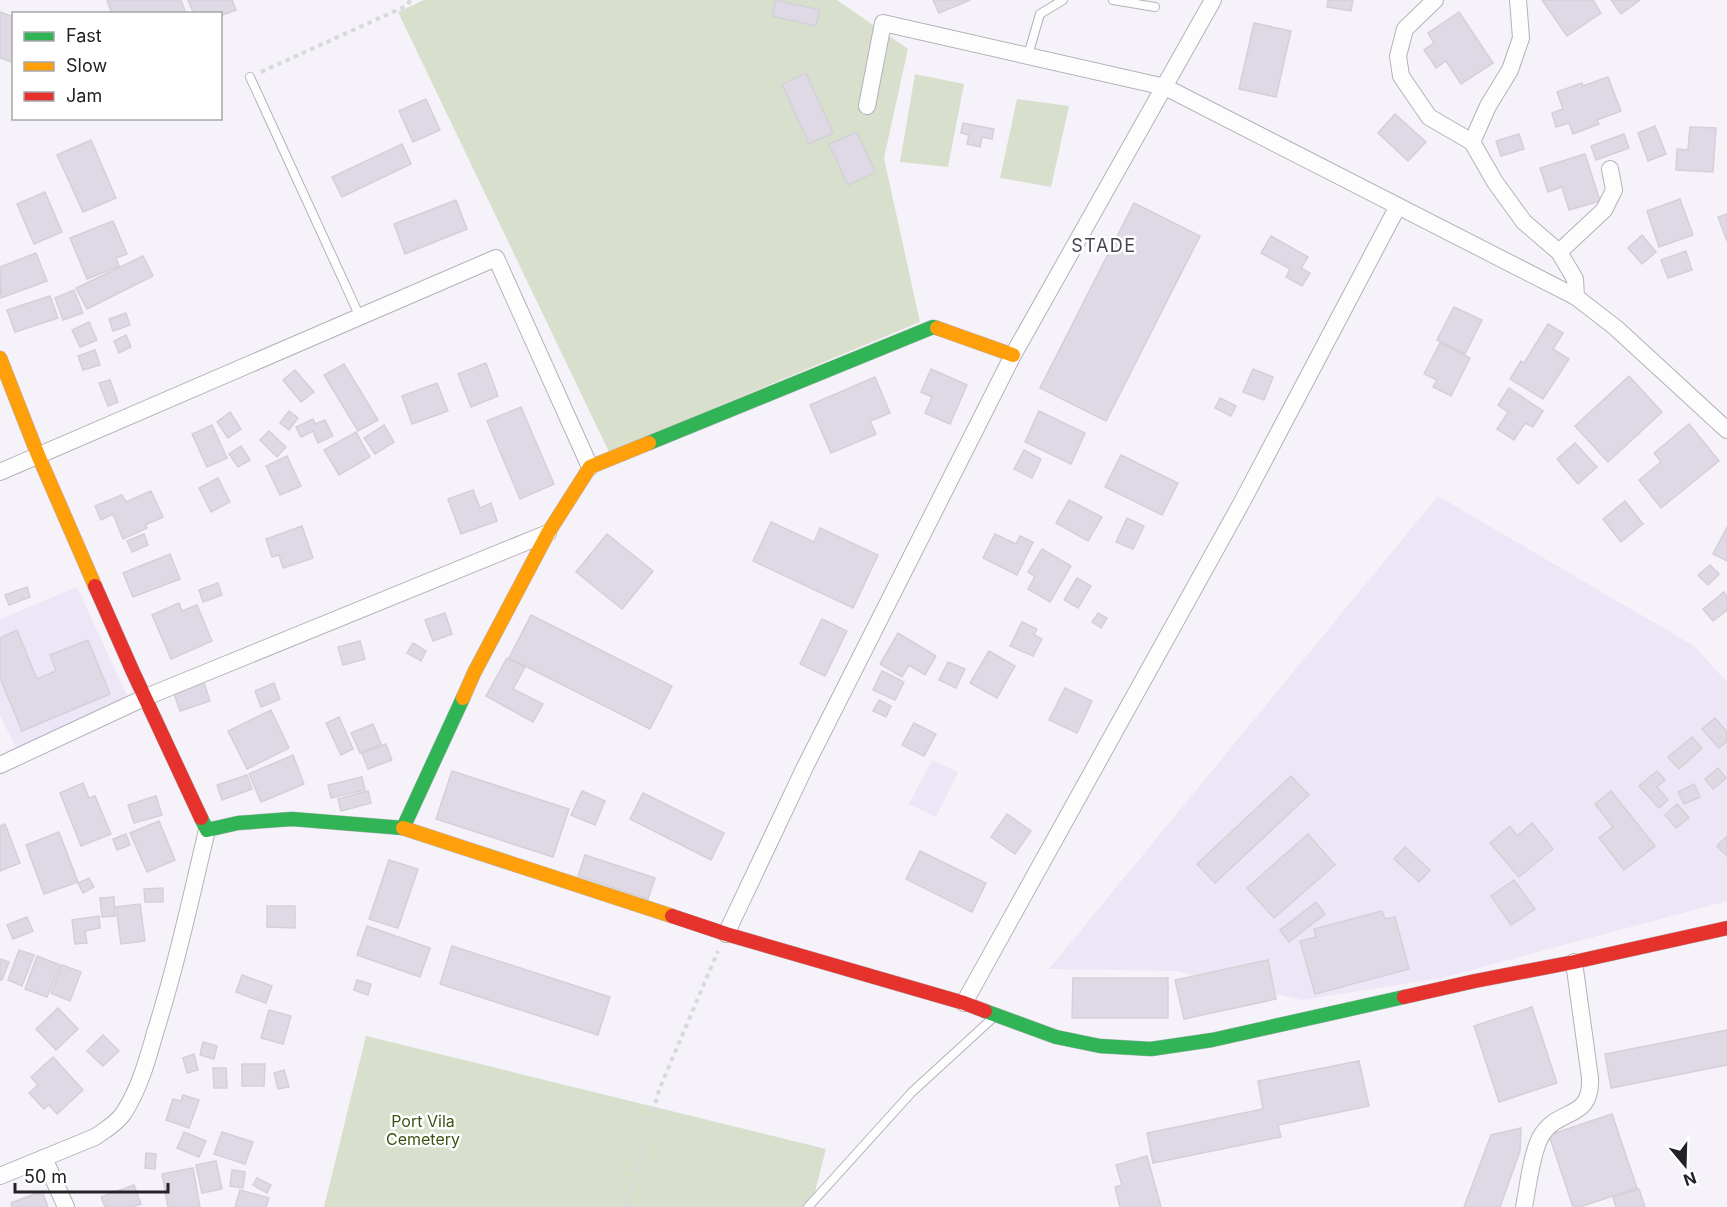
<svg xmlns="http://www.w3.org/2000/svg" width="1727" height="1207" viewBox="0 0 1727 1207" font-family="Inter,sans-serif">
	<rect width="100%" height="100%" fill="#f5f2fa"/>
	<g fill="#ede6f6">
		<path d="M1438,496L1694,646L1727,682V901L1442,978L1302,1000L1176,971L1049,969Z"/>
		<path d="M77,587L128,698L17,750L0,715V619Z"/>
		<path d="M932,760L958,772L936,817L909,804Z"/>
	</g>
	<g fill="#d8e0cd">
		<path d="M424,0H837L908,49L884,158L920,322L609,452L398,12Z"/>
		<path d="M915,74L964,84L948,167L900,162Z"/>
		<path d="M1017,99L1069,106L1051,187L1000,178Z"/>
		<path d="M366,1036L826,1149L811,1207H324Z"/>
	</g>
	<g fill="#dfd9e5" stroke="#d3d1d7" stroke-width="1.5">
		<path d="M107,0H181L186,14H112Z"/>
		<path d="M188,0H232L236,10L220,16V14H194Z"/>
		<path d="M776,0L820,10L816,26L772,16Z"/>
		<path d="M933,0H970L939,13Z"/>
		<path d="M1328,0H1353L1351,11L1327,7Z"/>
		<path d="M1542,0H1593L1601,13L1567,36Z"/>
		<path d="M1611,0H1640L1621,14Z"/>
		<path d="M0,12L14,17V63L0,58Z"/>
		<path d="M1459,12L1493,63L1461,84L1446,61L1436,68L1424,50L1434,43L1428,33Z"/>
		<path d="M1254,23L1291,31L1276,97L1239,89Z"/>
		<path d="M806,73L833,133L809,144L782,84Z"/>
		<path d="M1608,77L1621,111L1597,120L1599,124L1573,134L1569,123L1556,127L1552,113L1563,109L1557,92L1582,83L1583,86Z"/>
		<path d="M426,99L440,130L413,142L399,111Z"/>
		<path d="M1395,114L1426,142L1408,161L1378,133Z"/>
		<path d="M963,123L994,129L992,139L982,137L980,147L967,144L969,135L961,133Z"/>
		<path d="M1655,126L1666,154L1648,161L1638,133Z"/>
		<path d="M1690,127L1716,128L1713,172L1676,170L1677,149L1688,150Z"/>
		<path d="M857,132L875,172L848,185L829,144Z"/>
		<path d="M1519,134L1524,149L1501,156L1496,141Z"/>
		<path d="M1624,134L1629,148L1596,160L1591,146Z"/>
		<path d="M91,140L116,198L83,212L57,155Z"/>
		<path d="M402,144L411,164L342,197L332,177Z"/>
		<path d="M1585,154L1600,201L1569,210L1562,187L1548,192L1540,168Z"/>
		<path d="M45,192L62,232L34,244L17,204Z"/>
		<path d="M1680,199L1693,235L1659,247L1647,211Z"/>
		<path d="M456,200L467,229L405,254L394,224Z"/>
		<path d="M1134,203L1200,236L1106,421L1040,388Z"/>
		<path d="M1727,214V241L1718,217Z"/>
		<path d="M113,221L127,254L116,258L119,266L87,279L70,238Z"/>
		<path d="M1642,235L1656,252L1642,264L1628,248Z"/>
		<path d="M1271,236L1308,257L1301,268L1310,273L1302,286L1286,277L1290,269L1261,253Z"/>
		<path d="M1686,251L1692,270L1668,278L1661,260Z"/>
		<path d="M36,253L47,281L1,298L0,267Z"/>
		<path d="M143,256L153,276L87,309L76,288Z"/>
		<path d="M74,290L83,313L63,320L55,298Z"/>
		<path d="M50,296L58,318L15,332L7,310Z"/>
		<path d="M1454,307L1482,320L1465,354L1437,340Z"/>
		<path d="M126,313L130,325L113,331L109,319Z"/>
		<path d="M89,322L97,340L80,347L72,330Z"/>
		<path d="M1548,324L1563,333L1553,349L1569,359L1543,399L1510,379L1521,361L1524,363Z"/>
		<path d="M126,335L131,347L119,353L114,341Z"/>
		<path d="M1440,343L1470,358L1451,396L1433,387L1437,380L1424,374Z"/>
		<path d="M95,350L100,365L83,370L78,356Z"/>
		<path d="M486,363L498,396L471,407L458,374Z"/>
		<path d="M344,364L378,420L358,431L324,375Z"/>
		<path d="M931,369L967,385L950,424L925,413L932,397L921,392Z"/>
		<path d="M1253,369L1273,377L1264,400L1243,392Z"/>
		<path d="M295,370L314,392L301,402L283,380Z"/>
		<path d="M1629,376L1662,412L1608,462L1575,426Z"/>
		<path d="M875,377L890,413L870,421L876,434L831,453L810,405Z"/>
		<path d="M110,380L118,402L108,406L99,383Z"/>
		<path d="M437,383L448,411L412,424L402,396Z"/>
		<path d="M1509,388L1543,411L1533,427L1525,423L1514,440L1497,429L1508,412L1498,405Z"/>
		<path d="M1220,398L1236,406L1231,416L1215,408Z"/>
		<path d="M521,407L554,484L520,499L487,421Z"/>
		<path d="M289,411L298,418L289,430L280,423Z"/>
		<path d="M1039,411L1085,433L1071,464L1025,442Z"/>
		<path d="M230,412L241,429L228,438L217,422Z"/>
		<path d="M313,419L315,424L325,420L333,436L318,443L313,431L301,437L296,427Z"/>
		<path d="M1689,424L1719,461L1661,508L1639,480L1661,462L1654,453Z"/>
		<path d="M212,425L227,458L207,467L192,434Z"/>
		<path d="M384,425L394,442L375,454L364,438Z"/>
		<path d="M269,431L286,447L277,457L260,440Z"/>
		<path d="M356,432L370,457L339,475L324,450Z"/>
		<path d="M1575,443L1597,467L1578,484L1557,459Z"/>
		<path d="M241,446L250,460L238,467L229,454Z"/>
		<path d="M1024,450L1041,459L1032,478L1014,469Z"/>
		<path d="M1121,455L1178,483L1162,515L1105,487Z"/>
		<path d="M287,456L301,486L280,495L266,466Z"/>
		<path d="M218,478L230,502L211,512L199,488Z"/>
		<path d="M473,490L480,508L491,503L497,521L461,534L448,499Z"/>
		<path d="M151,491L163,517L145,525L147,528L123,539L113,514L101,520L95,506L122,495L126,502Z"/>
		<path d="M1069,500L1102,517L1088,541L1056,523Z"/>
		<path d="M1625,501L1643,524L1621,542L1603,519Z"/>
		<path d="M1127,518L1144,526L1133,549L1116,542Z"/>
		<path d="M771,522L814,542L820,528L878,555L853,608L753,561Z"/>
		<path d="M302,526L313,558L283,568L279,555L272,557L266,539Z"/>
		<path d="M1727,527V561L1713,554Z"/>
		<path d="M144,534L148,545L132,552L127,541Z"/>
		<path d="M607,534L653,571L622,609L576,572Z"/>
		<path d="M995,534L1016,544L1020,536L1033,542L1017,575L983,558Z"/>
		<path d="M1042,549L1071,566L1050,602L1028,589L1035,577L1028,572Z"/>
		<path d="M170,554L180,579L133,597L123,573Z"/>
		<path d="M1710,565L1719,574L1708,585L1698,575Z"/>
		<path d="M1077,578L1091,586L1078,608L1064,600Z"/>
		<path d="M218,583L222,595L203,602L199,590Z"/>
		<path d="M27,587L30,597L9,605L5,595Z"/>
		<path d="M1724,592L1727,597V610L1713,621L1703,609Z"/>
		<path d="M179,603L182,611L197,605L212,641L171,659L152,615Z"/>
		<path d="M445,613L452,634L433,641L425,620Z"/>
		<path d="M1098,613L1107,618L1101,628L1092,622Z"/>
		<path d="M531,615L672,686L650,729L509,658Z"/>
		<path d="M822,619L847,631L825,676L800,664Z"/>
		<path d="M1022,622L1037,629L1034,635L1042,639L1033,656L1010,646Z"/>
		<path d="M17,630L37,679L56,671L50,655L88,640L110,694L22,731L0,678V638Z"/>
		<path d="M898,633L936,656L925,675L909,665L902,677L880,664Z"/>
		<path d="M360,641L365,659L343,665L338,647Z"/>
		<path d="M413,643L426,651L421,661L407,653Z"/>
		<path d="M989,651L1015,666L997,698L970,683Z"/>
		<path d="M507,658L525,667L513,689L543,704L533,722L486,696Z"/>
		<path d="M948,662L965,669L956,688L939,680Z"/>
		<path d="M882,671L904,682L895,700L873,690Z"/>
		<path d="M203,680L210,701L180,711L173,690Z"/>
		<path d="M274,683L280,699L261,707L255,691Z"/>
		<path d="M1065,688L1092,701L1077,733L1049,720Z"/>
		<path d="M879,700L891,706L886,717L873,711Z"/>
		<path d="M271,710L289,748L247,769L228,731Z"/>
		<path d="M339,717L353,749L341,755L326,723Z"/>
		<path d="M1715,718L1727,732V741L1719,748L1702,729Z"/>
		<path d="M914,723L936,734L924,756L902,745Z"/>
		<path d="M373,724L381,744L360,753L351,733Z"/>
		<path d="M1692,737L1702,748L1679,769L1668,757Z"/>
		<path d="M386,744L392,760L368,769L362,753Z"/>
		<path d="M293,755L304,784L261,802L249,774Z"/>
		<path d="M1718,768L1726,778L1713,789L1705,779Z"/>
		<path d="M452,771L569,809L553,857L436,819Z"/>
		<path d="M1657,771L1665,780L1657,787L1668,800L1659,808L1639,786Z"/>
		<path d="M247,775L252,789L222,800L217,785Z"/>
		<path d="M1291,776L1309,795L1215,883L1197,864Z"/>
		<path d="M362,777L365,790L331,798L328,785Z"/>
		<path d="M83,783L89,798L95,796L111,834L81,846L60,793Z"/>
		<path d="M1694,784L1700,797L1684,804L1678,792Z"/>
		<path d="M368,791L371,803L341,811L338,799Z"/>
		<path d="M582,791L605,801L595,825L571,815Z"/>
		<path d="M1611,791L1655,846L1624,870L1599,838L1613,827L1595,804Z"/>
		<path d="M643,793L724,833L711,860L630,819Z"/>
		<path d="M156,796L162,815L134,823L128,805Z"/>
		<path d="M1677,804L1689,818L1676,828L1665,815Z"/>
		<path d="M1007,814L1031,831L1015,854L991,837Z"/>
		<path d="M159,821L175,860L147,872L130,833Z"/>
		<path d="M1532,823L1553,849L1519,877L1490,843L1510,826L1517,836Z"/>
		<path d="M5,824L20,863L0,871V826Z"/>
		<path d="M59,832L78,882L44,894L26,845Z"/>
		<path d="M126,834L130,845L117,850L113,839Z"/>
		<path d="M1308,834L1335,865L1274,918L1247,888Z"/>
		<path d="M1727,836V856L1717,846Z"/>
		<path d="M1405,847L1430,870L1419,882L1394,859Z"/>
		<path d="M920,851L986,883L972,912L906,879Z"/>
		<path d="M585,855L655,878L648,899L578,876Z"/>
		<path d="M389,860L418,869L398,928L369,919Z"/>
		<path d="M89,878L94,887L83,893L78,883Z"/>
		<path d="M1514,880L1535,909L1511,925L1491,896Z"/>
		<path d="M163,888V902H145L144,889Z"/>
		<path d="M114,897L115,916L102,917L100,898Z"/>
		<path d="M1316,902L1325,914L1289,942L1280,930Z"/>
		<path d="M140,904L145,941L121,944L116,907Z"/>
		<path d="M267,906H295V928L267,927Z"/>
		<path d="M1382,911L1385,919L1395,917L1409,969L1315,994L1300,941L1316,937L1314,929Z"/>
		<path d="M99,916L100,928L85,931L87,943L75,944L72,920Z"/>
		<path d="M27,917L33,931L13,939L7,925Z"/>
		<path d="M367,926L430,948L420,977L357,955Z"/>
		<path d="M452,946L610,997L598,1035L440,984Z"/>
		<path d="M19,950L34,955L22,986L8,980Z"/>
		<path d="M37,956L60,965L47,997L25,989Z"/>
		<path d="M0,959L9,962L2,980H0Z"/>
		<path d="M1268,960L1276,999L1184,1019L1175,980Z"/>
		<path d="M62,965L81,972L70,1001L51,993Z"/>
		<path d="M242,975L272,986L266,1003L236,992Z"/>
		<path d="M1073,978H1168V1018H1072Z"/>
		<path d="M357,980L371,984L368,995L354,990Z"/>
		<path d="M1532,1007L1557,1083L1499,1102L1474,1026Z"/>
		<path d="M58,1008L78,1029L56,1050L36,1029Z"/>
		<path d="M269,1010L291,1016L283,1044L261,1038Z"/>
		<path d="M1727,1030V1065L1611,1088L1605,1054Z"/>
		<path d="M103,1035L119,1051L103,1066L87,1051Z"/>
		<path d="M203,1042L217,1046L214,1059L200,1055Z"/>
		<path d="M194,1054L198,1070L187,1073L183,1058Z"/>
		<path d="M53,1057L83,1090L57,1114L49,1105L44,1109L29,1093L38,1085L31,1077Z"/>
		<path d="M1359,1061L1369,1106L1278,1125L1281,1137L1153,1163L1147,1133L1263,1109L1258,1081Z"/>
		<path d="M242,1064H265L264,1086H242Z"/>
		<path d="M213,1068H226L227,1088H214Z"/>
		<path d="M284,1070L289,1087L278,1089L274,1073Z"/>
		<path d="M183,1095L199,1100L189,1128L166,1120L173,1099L181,1101Z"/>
		<path d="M1612,1114L1637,1188L1580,1207H1573L1549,1135Z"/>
		<path d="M1521,1128L1520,1151L1500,1207H1464L1491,1135Z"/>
		<path d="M184,1132L206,1141L199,1157L177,1148Z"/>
		<path d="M222,1132L253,1142L245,1164L214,1154Z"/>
		<path d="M146,1153L156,1154L155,1169L145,1168Z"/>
		<path d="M1147,1156L1161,1207H1120L1115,1187L1122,1185L1116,1165Z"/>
		<path d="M216,1161L222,1189L202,1193L196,1165Z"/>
		<path d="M193,1168L200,1207H168L162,1174Z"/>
		<path d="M232,1170L245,1172L243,1188L230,1186Z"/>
		<path d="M257,1178L271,1185L267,1193L253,1185Z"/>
		<path d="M134,1185L141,1204L133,1207H105L101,1197Z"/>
		<path d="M1639,1189L1645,1207H1616L1613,1197Z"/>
		<path d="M240,1190L269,1198L266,1207H235Z"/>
		<path d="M42,1191L48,1207H12L11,1203Z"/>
	</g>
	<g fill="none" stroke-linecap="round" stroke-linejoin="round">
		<g stroke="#b5b2b8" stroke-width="10">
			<g id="lane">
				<path d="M1113,0L1155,7"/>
				<path d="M1028,55L1040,14L1063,0"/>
				<path d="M250,77L360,317"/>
				<path d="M808,1207L912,1092L995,1016"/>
			</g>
		</g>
		<g stroke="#b5b2b8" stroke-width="18">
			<g id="street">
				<path d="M1435,0L1405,29L1398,56L1401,76L1429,117L1472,142"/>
				<path d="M1518,0L1521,38L1510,70L1488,106L1472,142L1495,182L1524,222L1559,252L1575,279L1576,297"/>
				<path d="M867,106L883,23L1165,87L1576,297L1616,328L1727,430"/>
				<path d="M1559,252L1604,210L1614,190L1610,169"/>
				<path d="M0,472L496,258L590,467"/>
				<path d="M0,765L146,697L548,533"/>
				<path d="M726,934L805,767L1013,355L1213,0"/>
				<path d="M964,1003L1242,502L1398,206"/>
				<path d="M44,1158L66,1207"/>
				<path d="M0,1176L95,1137C105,1130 116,1124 123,1114C139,1090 147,1061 155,1033C176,966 191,898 207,830"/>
				<path d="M1524,1207C1528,1187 1531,1156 1540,1138C1557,1106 1592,1122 1590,1078L1574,962"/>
			</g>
		</g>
		<g stroke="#b5b2b8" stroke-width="15">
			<g id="fast">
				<path d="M649,443L933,327L937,328"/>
				<path d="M201,818L207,830L238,823L292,819L403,828L463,698"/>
				<path d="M985,1011L1056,1037L1100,1046L1151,1049L1212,1040L1404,997"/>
			</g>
		</g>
		<g stroke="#b5b2b8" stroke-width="15">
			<g id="slow">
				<path d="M937,328L1013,355"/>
				<path d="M0,358L38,455L95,586"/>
				<path d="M463,698L474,673L548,533L590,467L649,443"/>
				<path d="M403,828L672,916"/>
			</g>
		</g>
		<g stroke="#b5b2b8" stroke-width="15">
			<g id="jam">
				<path d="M95,586L133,672L201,818"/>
				<path d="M672,916L726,934L964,1003L985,1011"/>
				<path d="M1404,997L1475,981L1574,962L1727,928"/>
			</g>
		</g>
		<g stroke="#d9d8db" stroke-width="4" stroke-dasharray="4.5 4.5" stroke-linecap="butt">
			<path d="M261,72L406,6L411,0"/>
			<path d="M626,1207L659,1090L718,951"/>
		</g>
		<use href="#lane" stroke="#fefdfe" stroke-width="8"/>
		<use href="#street" stroke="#fefdfe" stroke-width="16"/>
		<use href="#fast" stroke="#30b455" stroke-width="14"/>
		<use href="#slow" stroke="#ff9f0a" stroke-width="14"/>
		<use href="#jam" stroke="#e5322d" stroke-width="14"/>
	</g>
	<g text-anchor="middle" stroke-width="5" stroke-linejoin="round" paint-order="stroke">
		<g font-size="16" fill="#3e5313" stroke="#fff">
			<text x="423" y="1127">Port Vila<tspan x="423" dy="18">Cemetery</tspan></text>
		</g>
		<g font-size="18" letter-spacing="1.5" fill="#4a4450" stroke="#fff">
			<text x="1104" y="252">STADE</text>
		</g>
	</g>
	<rect x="12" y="12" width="210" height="108" fill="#ffffff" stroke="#a7a6a9" stroke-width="1.5"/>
	<rect x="24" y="32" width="30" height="9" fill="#30b455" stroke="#a7a6a9" stroke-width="1.5"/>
	<text x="66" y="42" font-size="18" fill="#242127">Fast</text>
	<rect x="24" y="62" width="30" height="9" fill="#ff9f0a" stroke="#a7a6a9" stroke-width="1.5"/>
	<text x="66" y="72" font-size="18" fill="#242127">Slow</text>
	<rect x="24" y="92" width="30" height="9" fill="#e5322d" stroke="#a7a6a9" stroke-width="1.5"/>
	<text x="66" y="102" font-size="18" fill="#242127">Jam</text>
	<g transform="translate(1685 1165) rotate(161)" stroke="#ffffff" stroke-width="4.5" paint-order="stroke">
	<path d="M0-4.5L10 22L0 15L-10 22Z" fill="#242127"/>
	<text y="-9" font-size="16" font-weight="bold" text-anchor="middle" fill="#242127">N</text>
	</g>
	<path d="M15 1183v9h153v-9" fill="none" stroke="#242127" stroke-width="3"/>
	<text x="24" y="1183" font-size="18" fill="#242127" stroke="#ffffff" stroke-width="4.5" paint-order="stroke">50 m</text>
</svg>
